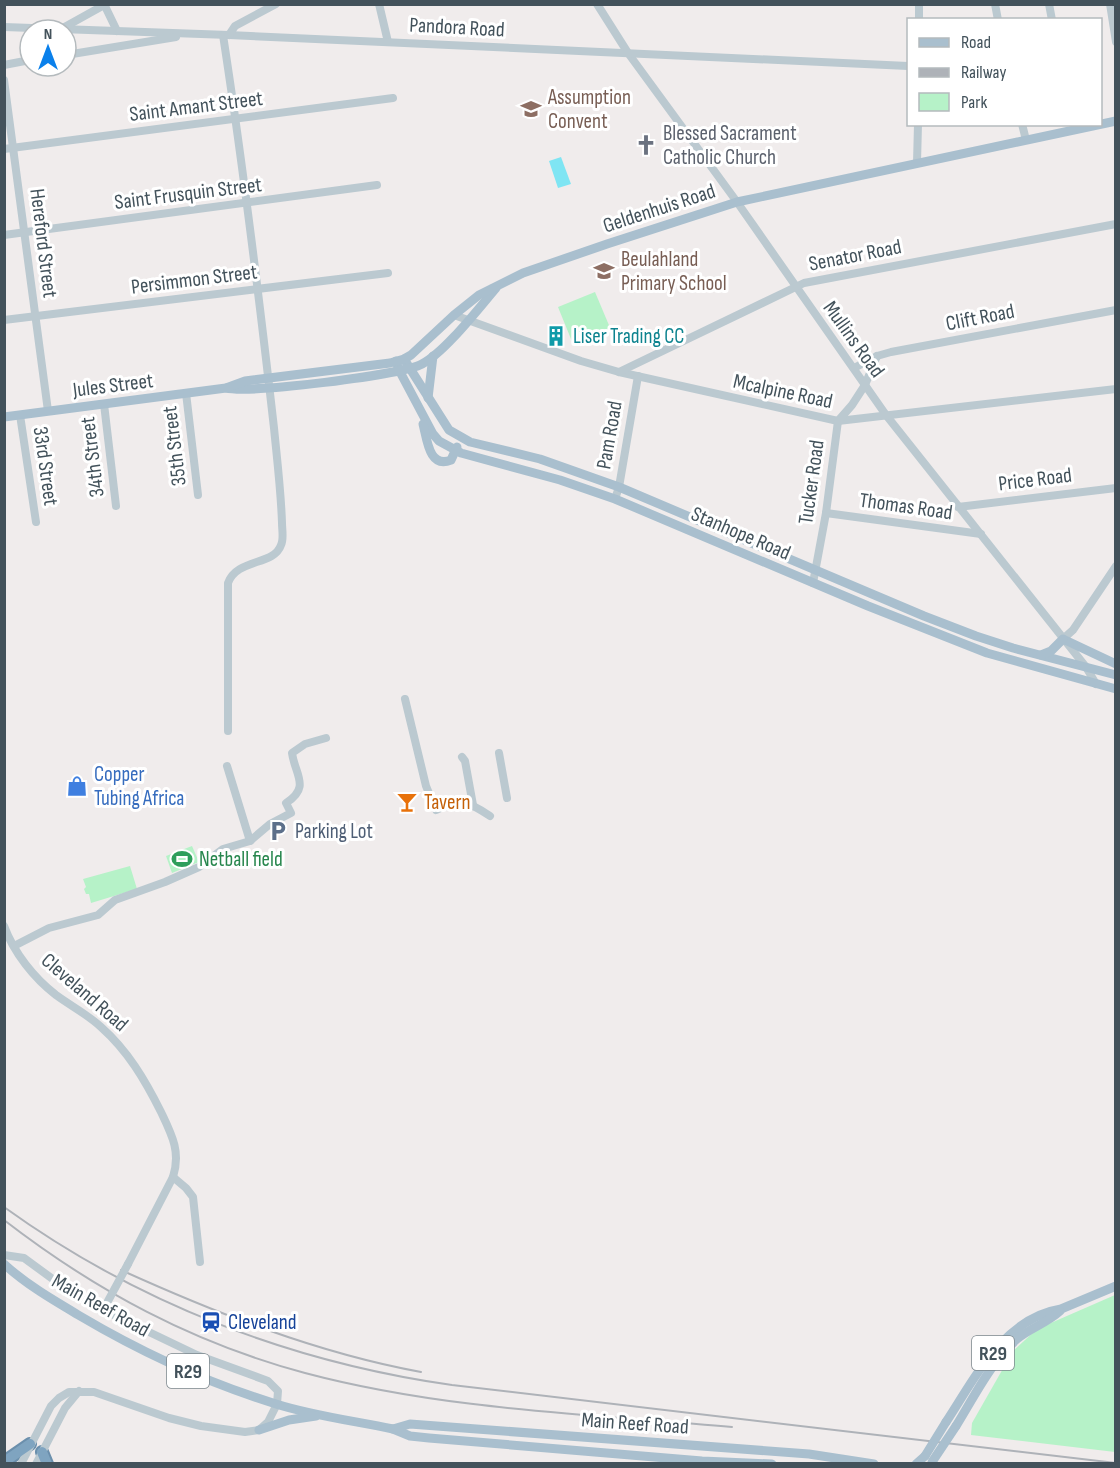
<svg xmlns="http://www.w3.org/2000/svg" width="1120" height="1468" viewBox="0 0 1120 1468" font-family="'Sofia Sans Condensed',sans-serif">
	<rect width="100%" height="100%" fill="#f0ecec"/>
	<g fill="#b6f2c8">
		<path d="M595,292L611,330L573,344L558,307Z"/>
		<path d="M192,846L199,862L172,873L166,856Z"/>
		<path d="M130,866L137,889L91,903L89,894H86L84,889L86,887L83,879Z"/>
		<path d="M1115,1295V1452L971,1435L972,1423L1013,1351L1037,1329Z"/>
	</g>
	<path fill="#7fe5f3" d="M561,157L571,184L558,188L549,161Z"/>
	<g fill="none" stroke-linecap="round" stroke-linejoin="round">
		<g stroke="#6b8fac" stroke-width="14">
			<g id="highway">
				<path d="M42,1452L47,1464"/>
				<path d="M4,1462L30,1444"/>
			</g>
		</g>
		<g stroke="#bbc9d0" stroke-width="8">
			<path d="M104,4L117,31"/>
			<path d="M379,4L388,42"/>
			<path d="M597,4L628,53L737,202L886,415L1086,667L1096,684"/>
			<path d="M995,4L998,20"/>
			<path d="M1049,4L1052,20"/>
			<path d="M1110,4L1116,42"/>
			<path d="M919,20V4"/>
			<path d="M4,27L229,35L908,66"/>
			<path d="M61,29L106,4"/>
			<path d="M223,35C243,165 259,296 274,428C277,459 281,491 282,523C282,530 284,539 281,545C274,566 237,558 228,583V731"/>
			<path d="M229,35L235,26L276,4"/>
			<path d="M66,55L176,37"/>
			<path d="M4,65L30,60"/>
			<path d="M4,80L48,411"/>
			<path d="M1022,124L1026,140"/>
			<path d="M4,149L393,98"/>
			<path d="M917,163L918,124"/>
			<path d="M4,235L377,185"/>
			<path d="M454,315L581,361L619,372L838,421L1116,389"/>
			<path d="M4,320L388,273"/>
			<path d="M854,368L877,356L891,352L1116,310"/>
			<path d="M619,372L804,283L1116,224"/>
			<path d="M186,393L198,495"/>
			<path d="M104,404L116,506"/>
			<path d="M20,415L36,522"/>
			<path d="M615,499L619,487L638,376"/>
			<path d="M958,507L1116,488"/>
			<path d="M826,513L981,534"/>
			<path d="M813,583L826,513L838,421L852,405L865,385L877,356"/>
			<path d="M1063,639L1073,630L1116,566"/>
			<path d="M405,699L426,786L436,810C461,799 468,801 490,816"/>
			<path d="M499,753L507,798"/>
			<path d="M462,757L465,761L473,805"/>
			<path d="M227,766L250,841"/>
			<path d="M4,926C14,953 34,978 56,995C71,1006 87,1014 101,1027C128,1051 145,1080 161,1112C172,1135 181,1152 173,1177L128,1264"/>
			<path d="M14,946L49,928L98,915L115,900L165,882L199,867L223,849L250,841L270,824L291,813L286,803C311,787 295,775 292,753L305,744L326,738"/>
			<path d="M173,1177L186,1188L193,1197L200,1262"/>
			<path d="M4,1255L24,1258L65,1288L103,1310L197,1355L268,1381L278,1391L277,1404L268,1422L259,1430L245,1432L201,1426L169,1418L94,1392H69L59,1398L51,1406L21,1464"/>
			<path d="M36,1464L65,1408L79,1391"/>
		</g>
		<g stroke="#a9bfce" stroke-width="9">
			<path d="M404,359L449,430L470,442L540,459L619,487L924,616L976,636L1013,648L1116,675"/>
			<path d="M396,361L399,370L433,434L439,441L461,453L560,480L615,499L868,606L987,653L1116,689"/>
			<path d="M226,388C248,394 402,375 422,364C445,352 478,309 496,288"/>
			<path d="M428,398L433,356"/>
			<path d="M4,417L226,388L245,381L390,363L404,359L411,355L454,315L479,295L523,273L607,244L737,202L1116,121"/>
			<path d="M423,424C427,439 429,469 451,460L457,447"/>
			<path d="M1065,640L1116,664"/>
			<path d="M1041,655L1051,651L1063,639"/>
			<path d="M4,1264C27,1285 53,1300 80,1316C141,1352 208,1383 276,1404C314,1416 355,1421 393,1429L410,1436L429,1438L702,1461L772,1464"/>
			<path d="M946,1422C975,1378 1004,1318 1061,1309L1116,1286"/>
			<path d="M956,1426C974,1397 991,1362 1017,1339C1030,1328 1047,1323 1060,1311"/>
			<path d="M393,1429L410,1424L809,1454L874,1464"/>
			<path d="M259,1430L289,1420L316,1416"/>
			<path d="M916,1464L925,1456"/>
		</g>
		<use href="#highway" stroke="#7fa4c0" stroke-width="10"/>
		<g stroke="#aeb2b8" stroke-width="2">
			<path d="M4,1207C137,1303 290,1362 452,1385L1116,1463"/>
			<path d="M4,1220C96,1291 193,1343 305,1373C444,1410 589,1414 732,1427"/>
			<path d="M121,1270C216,1313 317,1353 421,1372"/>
		</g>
		<path stroke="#bbc9d0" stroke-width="8" d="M108,1301L128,1264"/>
		<g stroke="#a9bfce" stroke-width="9">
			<path d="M925,1456L946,1422"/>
			<path d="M932,1462L956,1426"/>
		</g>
	</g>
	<defs>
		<g id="school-bare" transform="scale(1.62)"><path d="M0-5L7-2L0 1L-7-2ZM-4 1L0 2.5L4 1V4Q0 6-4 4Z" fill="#8d6e63" stroke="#fff" stroke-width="2.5" paint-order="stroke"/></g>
		<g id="church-bare" transform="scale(1.62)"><path d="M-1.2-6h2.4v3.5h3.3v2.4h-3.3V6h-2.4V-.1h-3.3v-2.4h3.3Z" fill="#6b7280" stroke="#fff" stroke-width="2.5" paint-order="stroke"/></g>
		<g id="building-bare" transform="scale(1.62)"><path d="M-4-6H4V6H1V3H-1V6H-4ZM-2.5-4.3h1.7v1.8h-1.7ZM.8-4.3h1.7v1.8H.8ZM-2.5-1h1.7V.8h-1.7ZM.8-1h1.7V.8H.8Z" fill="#0f9aa8" stroke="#fff" stroke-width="2.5" paint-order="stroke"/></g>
		<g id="shop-bare" transform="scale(1.62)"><path d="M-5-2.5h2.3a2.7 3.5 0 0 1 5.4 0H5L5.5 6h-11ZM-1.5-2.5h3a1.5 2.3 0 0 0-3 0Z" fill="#3f7fe0" stroke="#fff" stroke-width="2.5" paint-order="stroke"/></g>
		<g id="bar-bare" transform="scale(1.62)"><path d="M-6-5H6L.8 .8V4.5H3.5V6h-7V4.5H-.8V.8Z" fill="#e8710a" stroke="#fff" stroke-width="2.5" paint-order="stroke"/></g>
		<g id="parking-bare" transform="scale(1.62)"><path d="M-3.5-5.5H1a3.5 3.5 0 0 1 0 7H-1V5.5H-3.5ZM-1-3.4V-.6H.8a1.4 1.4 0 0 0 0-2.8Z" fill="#5c6f8a" stroke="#fff" stroke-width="2.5" paint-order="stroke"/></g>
		<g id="stadium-bare" transform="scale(1.62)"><path d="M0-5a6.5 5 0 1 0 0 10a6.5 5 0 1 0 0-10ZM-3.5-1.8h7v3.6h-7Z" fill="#2e9e5b" stroke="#fff" stroke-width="2.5" paint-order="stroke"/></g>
		<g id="station-bare" transform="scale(1.62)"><path d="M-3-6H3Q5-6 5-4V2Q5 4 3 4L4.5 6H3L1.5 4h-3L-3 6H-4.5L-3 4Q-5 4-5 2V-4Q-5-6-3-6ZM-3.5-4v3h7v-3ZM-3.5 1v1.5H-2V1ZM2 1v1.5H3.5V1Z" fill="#1a4fb4" stroke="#fff" stroke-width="2.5" paint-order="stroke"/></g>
	</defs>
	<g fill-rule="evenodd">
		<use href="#school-bare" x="531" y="109"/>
		<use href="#church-bare" x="646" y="145"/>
		<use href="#school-bare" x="604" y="271"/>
		<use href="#building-bare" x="556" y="336"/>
		<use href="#shop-bare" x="77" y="786"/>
		<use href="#bar-bare" x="407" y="802"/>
		<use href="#parking-bare" x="278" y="831"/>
		<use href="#stadium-bare" x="182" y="859"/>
		<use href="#station-bare" x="211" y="1322"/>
	</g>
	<g text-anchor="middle" stroke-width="6" stroke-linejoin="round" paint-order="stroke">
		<g fill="#fff" stroke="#7b868c" stroke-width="1.5">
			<rect x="972" y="1336" width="42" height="34" rx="4.5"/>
			<rect x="167" y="1354" width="42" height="34" rx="4.5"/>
		</g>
		<g font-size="20" font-weight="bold" fill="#43525b">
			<text x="993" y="1360">R29</text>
			<text x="188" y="1378">R29</text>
		</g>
		<g font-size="21" fill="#43525b" stroke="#fff">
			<text transform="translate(457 27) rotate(3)" y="7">Pandora Road</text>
			<text transform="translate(196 106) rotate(-7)" y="7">Saint Amant Street</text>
			<text transform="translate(188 193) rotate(-7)" y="7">Saint Frusquin Street</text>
			<text transform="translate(659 208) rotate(-18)" y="7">Geldenhuis Road</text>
			<text transform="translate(44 243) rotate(83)" y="7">Hereford Street</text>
			<text transform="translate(855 255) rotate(-11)" y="7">Senator Road</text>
			<text transform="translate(194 279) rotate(-7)" y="7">Persimmon Street</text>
			<text transform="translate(980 317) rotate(-11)" y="7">Clift Road</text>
			<text transform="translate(854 339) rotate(54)" y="7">Mullins Road</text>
			<text transform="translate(113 385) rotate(-7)" y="7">Jules Street</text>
			<text transform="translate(783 391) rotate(12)" y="7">Mcalpine Road</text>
			<text transform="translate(609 435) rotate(-80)" y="7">Pam Road</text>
			<text transform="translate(174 446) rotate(-97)" y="7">35th Street</text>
			<text transform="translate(92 457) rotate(-97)" y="7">34th Street</text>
			<text transform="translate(46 466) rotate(82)" y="7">33rd Street</text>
			<text transform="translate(1035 479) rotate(-7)" y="7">Price Road</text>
			<text transform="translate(811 482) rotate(-82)" y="7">Tucker Road</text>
			<text transform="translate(906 506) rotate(8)" y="7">Thomas Road</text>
			<text transform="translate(741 533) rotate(23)" y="7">Stanhope Road</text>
			<text transform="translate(85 992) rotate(41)" y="7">Cleveland Road</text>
			<text transform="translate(101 1305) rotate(29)" y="7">Main Reef Road</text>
			<text transform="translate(635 1423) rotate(4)" y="7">Main Reef Road</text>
		</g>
		<g font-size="21" fill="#785e54" stroke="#fff" text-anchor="start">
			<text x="548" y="104">Assumption<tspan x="548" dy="24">Convent</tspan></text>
			<text x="621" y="266">Beulahland<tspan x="621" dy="24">Primary School</tspan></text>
		</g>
		<g font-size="21" fill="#5b616d" stroke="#fff" text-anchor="start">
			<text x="663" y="140">Blessed Sacrament<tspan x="663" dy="24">Catholic Church</tspan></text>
		</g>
		<g font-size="21" fill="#0d838f" stroke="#fff" text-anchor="start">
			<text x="573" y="343">Liser Trading CC</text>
		</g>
		<g font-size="21" fill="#366cbe" stroke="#fff" text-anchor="start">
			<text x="94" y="781">Copper<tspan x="94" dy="24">Tubing Africa</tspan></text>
		</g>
		<g font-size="21" fill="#c56008" stroke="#fff" text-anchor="start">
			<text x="424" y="809">Tavern</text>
		</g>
		<g font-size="21" fill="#4e5e75" stroke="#fff" text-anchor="start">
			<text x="295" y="838">Parking Lot</text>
		</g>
		<g font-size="21" fill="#27864d" stroke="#fff" text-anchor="start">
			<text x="199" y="866">Netball field</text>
		</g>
		<g font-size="21" fill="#164399" stroke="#fff" text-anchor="start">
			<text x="228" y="1329">Cleveland</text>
		</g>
	</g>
	<rect width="1120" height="1468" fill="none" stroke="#43525b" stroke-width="12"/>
	<rect x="907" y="18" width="195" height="108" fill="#ffffff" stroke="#b4babd" stroke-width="1.5"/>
	<rect x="919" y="38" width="30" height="9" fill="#a9bfce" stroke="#b4babd" stroke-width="1.5"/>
	<text x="961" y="48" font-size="18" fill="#43525b">Road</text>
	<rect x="919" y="68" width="30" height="9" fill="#aeb2b8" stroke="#b4babd" stroke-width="1.5"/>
	<text x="961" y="78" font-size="18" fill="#43525b">Railway</text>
	<rect x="919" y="93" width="30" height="18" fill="#b6f2c8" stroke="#b4babd" stroke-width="1.5"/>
	<text x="961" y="108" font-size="18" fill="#43525b">Park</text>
	<g transform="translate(48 48)"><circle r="28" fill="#ffffff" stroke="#b4babd" stroke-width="1.5"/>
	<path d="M0-4.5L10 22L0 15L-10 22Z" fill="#0a80eb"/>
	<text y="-9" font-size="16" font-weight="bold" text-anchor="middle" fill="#43525b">N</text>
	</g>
</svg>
